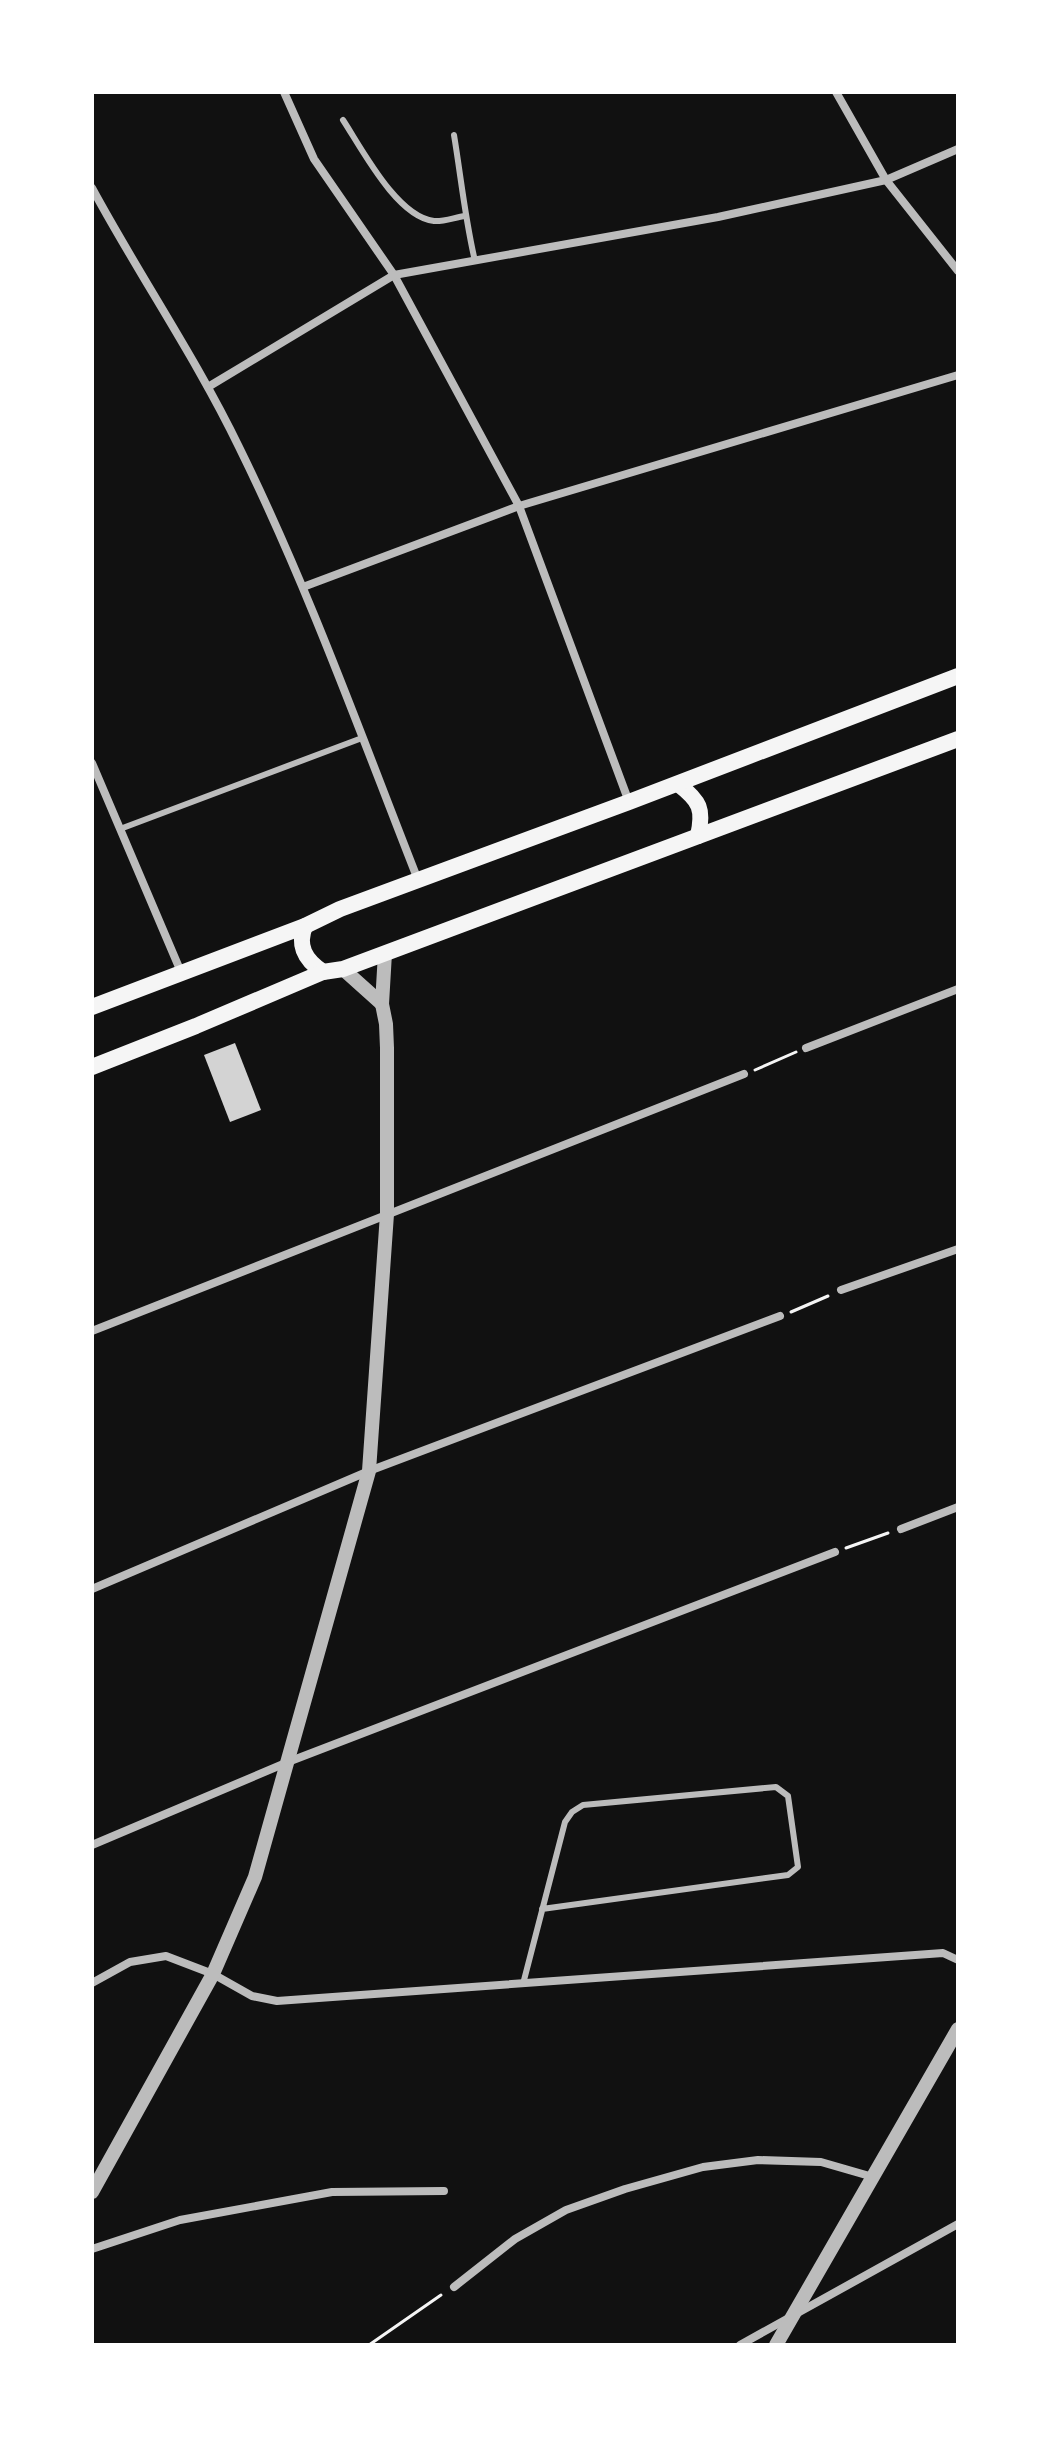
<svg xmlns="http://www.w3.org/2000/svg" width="1050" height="2437" viewBox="0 0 1050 2437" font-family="Jost,sans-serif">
	<rect width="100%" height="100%" fill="#111"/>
	<path fill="#d3d3d3" d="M235,1043L261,1110L230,1122L204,1055Z"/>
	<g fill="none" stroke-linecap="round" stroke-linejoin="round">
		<g stroke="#f5f5f5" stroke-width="3">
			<path d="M755,1070L796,1052"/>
			<path d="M791,1312L828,1296"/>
			<path d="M846,1548L888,1533"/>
			<path d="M369,2345L441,2295"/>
		</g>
		<g stroke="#bcbcbc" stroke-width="6">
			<path d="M343,120C362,149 397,217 434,221C443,222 456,217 465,216"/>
			<path d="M454,135C461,177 465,219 475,261"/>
			<path d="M120,829L362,738"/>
			<path d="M523,1984L565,1822L572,1812L583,1805L776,1787L788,1796L798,1867L788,1875L542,1909"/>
		</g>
		<g stroke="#bcbcbc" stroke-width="8">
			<path d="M284,92L314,159L394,275L519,506L629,802"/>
			<path d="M836,92L886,180L958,271"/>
			<path d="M92,188C139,275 196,358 239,447C308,587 361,735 418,880"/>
			<path d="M208,387L394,275L718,217L886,180L958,149"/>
			<path d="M303,587L519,506L958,375"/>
			<path d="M92,763L181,972"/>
			<path d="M806,1048L958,989"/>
			<path d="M841,1290L958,1249"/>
			<path d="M92,1331L744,1074"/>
			<path d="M901,1529L958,1507"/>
			<path d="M92,1589L369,1471L780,1316"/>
			<path d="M92,1845L288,1762L835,1552"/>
			<path d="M92,1983L130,1962L166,1956L213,1974L252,1996L277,2001L943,1953L958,1960"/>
			<path d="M92,2249L180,2220L332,2192L444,2191"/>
			<path d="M454,2287L515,2239L566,2210L625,2189L703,2167L758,2160L821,2162L873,2177"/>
			<path d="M740,2345L958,2224"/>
		</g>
		<g stroke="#bcbcbc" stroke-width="14">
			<path d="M343,969L382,1004"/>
			<path d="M92,2192L213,1974L255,1877L369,1471L387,1214V1048L386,1024L382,1004L385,953"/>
			<path d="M776,2345L958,2029"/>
		</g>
		<g stroke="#f5f5f5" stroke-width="16">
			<path d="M678,784C700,801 704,809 698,836"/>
			<path d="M305,926C297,946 305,960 323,972"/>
			<path d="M92,1007L305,926L340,909L629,802L958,676"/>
			<path d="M92,1067L196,1026L323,972L343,969L958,739"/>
		</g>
	</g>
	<rect width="1050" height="2437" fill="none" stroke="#ffffff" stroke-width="188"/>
</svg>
